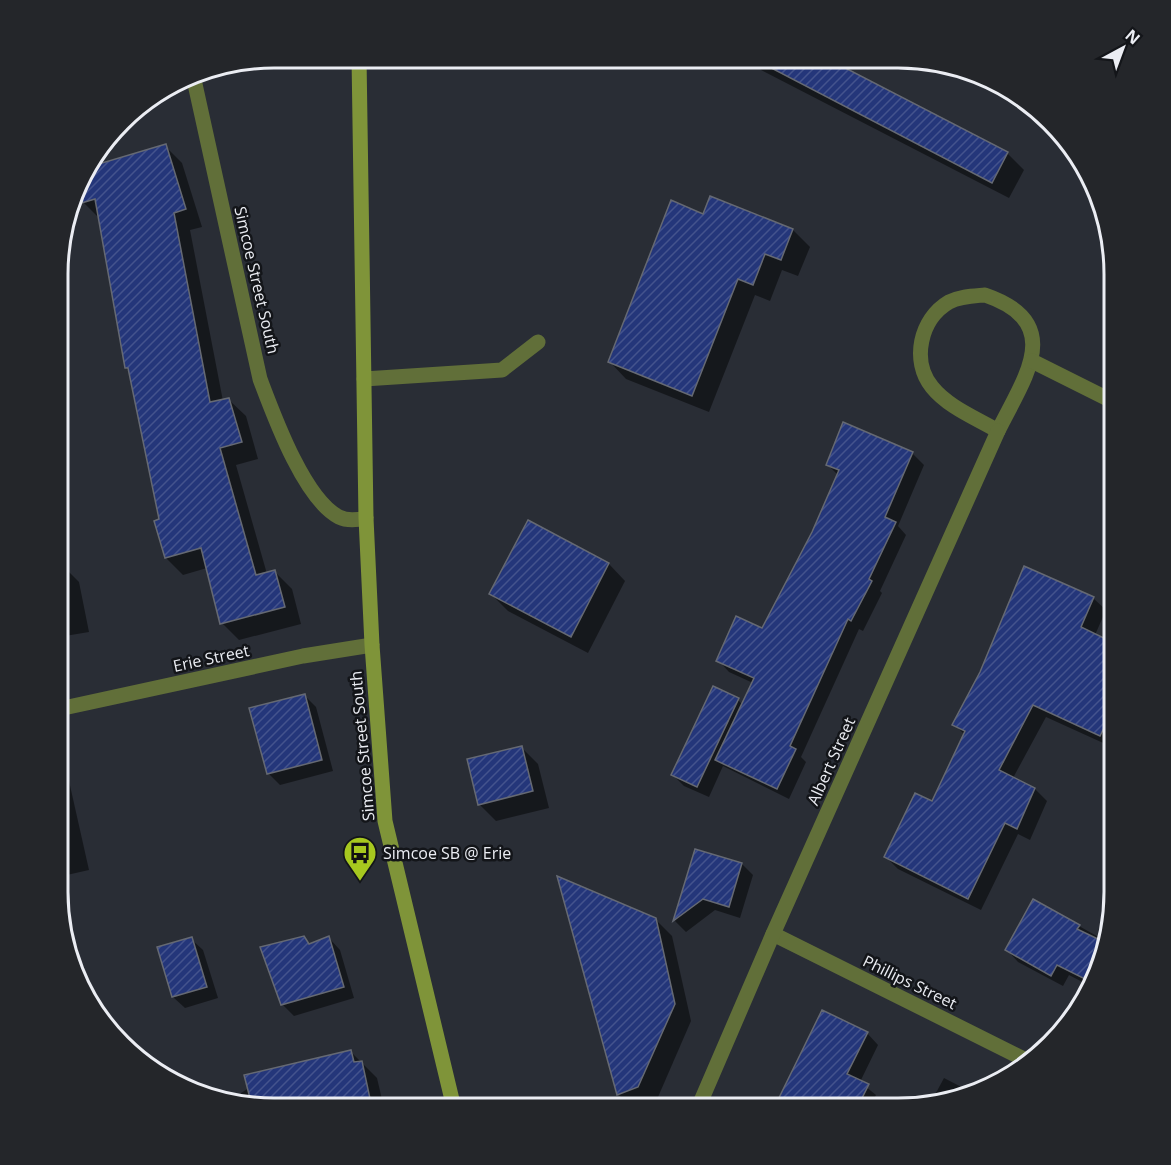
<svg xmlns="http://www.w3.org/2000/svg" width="1171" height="1165" viewBox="0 0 1171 1165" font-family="'Open Sans',sans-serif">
	<defs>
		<pattern id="building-hatch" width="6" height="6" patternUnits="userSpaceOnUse" patternTransform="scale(1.5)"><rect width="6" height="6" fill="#24367a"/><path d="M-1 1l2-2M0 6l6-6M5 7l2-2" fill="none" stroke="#44538d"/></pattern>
	</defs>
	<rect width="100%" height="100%" fill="#292d35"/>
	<g fill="#0007">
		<path d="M750,58L825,59L1007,153L1024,170L1009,198L761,70Z"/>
		<path d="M162,93L163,96L148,100Z"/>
		<path d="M165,146L182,163L202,227L190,230L223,401L228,399L246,416L258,459L236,465L267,574L275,572L292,589L301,624L239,640L222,623L207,568L183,575L166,558L130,372L126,368L100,219L83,202L78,187L84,170Z"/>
		<path d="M711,198L793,230L810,247L798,276L782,270L770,301L755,295L709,412L626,379L610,362L704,215Z"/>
		<path d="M1114,338V361L1105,353Z"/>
		<path d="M844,424L913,454L924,465L898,526L906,535L880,591L882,593L863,631L859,629L801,757L806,762L789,799L723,766L709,797L684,786L673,775L738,700L743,705L753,683L729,672L718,660L762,630L814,533L838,475L827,464Z"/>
		<path d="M528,522L609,564L625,581L588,653L508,611L491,594Z"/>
		<path d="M68,571L79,582L89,632L59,637V572Z"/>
		<path d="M1093,598L1106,610L1095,635L1114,644L1112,747L1046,717L1013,778L1035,789L1047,801L1030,840L1018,834L981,910L898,869L885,856L932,803L965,735L954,724Z"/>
		<path d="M304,695L316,707L333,771L280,785L268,773Z"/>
		<path d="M521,747L538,764L549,808L496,821L479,804Z"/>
		<path d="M58,770L69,781L89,870L58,877Z"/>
		<path d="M696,850L742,864L753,875L740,918L715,910L686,932L675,921Z"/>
		<path d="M1034,901L1104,940L1092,987L1069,975L1063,986L1018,962L1007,950Z"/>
		<path d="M655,919L672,936L691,1021L655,1104L631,1108L618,1094Z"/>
		<path d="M303,938L310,945L329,938L340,950L354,998L294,1016L282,1004Z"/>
		<path d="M191,939L203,950L218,998L185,1008L173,997L159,948Z"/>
		<path d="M867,1033L878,1045L860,1082L876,1095L869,1108H776Z"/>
		<path d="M350,1051L377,1078L384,1108H260L244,1103L241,1093L249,1088Z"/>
		<path d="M944,1078L973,1093L930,1104Z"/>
		<path d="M757,1097L776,1108H751Z"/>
		<path d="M900,1099L917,1106L896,1108Z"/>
	</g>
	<g fill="url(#building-hatch)" stroke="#656973" stroke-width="1.5">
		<path d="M752,58L828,59L1008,152L992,183Z"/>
		<path d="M166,144L186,209L174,213L210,402L229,398L242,442L220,448L256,575L275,570L285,607L220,624L201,548L165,558L154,521L159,519L128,368H125L95,199L71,206L85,168Z"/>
		<path d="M710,196L793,229L781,260L765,254L753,285L738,279L692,396L608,362L671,200L703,214Z"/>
		<path d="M843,422L913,452L885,517L896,522L869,579L872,581L851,621L848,619L790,746L796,749L777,789L715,760L754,678L716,661L736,616L762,628L812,532L839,470L826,465Z"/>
		<path d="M528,520L609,563L571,637L489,594Z"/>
		<path d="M1024,566L1094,597L1081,627L1114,643V707L1100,736L1033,705L999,770L1035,788L1017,829L1005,823L968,899L884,857L915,793L932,801L965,731L952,725L980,672Z"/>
		<path d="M713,686L739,698L697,787L671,775Z"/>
		<path d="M305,694L322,760L267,774L249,708Z"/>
		<path d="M522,746L533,791L478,805L467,759Z"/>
		<path d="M695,849L742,863L729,907L703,899L673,921Z"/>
		<path d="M557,876L656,918L675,1004L638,1087L617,1095Z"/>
		<path d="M1033,899L1080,925L1077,929L1104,942L1093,983L1057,965L1051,976L1005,950Z"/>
		<path d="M304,936L309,944L329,936L344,987L281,1005L260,947Z"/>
		<path d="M192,937L207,987L172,997L157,947Z"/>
		<path d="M822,1010L868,1032L847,1074L869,1084L857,1108H774Z"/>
		<path d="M351,1050L354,1062L362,1061L372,1108L252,1106L244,1075Z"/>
	</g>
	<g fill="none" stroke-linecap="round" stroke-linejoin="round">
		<path stroke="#616f39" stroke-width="15" d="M364,379L502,370L538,342"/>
		<g stroke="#616f39" stroke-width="15">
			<path d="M193,75L260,379C274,416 304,499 339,517C347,521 357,520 366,518"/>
			<path d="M985,295C1067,323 1024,378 998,431C976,418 948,407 932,387C911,361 920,319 949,302C961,296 973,296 985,295Z"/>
			<path d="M1032,361L1114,402"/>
			<path d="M59,709L303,656L372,645"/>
			<path d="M773,934L1030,1062"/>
			<path d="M698,1108L773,934L998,431"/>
		</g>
		<path stroke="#7f9439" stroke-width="15" d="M359,57L366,518L372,645L385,821L454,1108"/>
	</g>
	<defs>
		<g id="bus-pin" transform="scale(1.725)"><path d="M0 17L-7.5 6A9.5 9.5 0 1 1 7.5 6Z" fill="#a7c81f" stroke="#131519"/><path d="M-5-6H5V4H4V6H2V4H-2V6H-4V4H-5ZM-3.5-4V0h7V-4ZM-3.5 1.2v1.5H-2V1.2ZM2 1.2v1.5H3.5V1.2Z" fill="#111"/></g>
	</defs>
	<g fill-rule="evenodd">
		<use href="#bus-pin" x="360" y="853"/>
	</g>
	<g text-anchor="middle" stroke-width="5" stroke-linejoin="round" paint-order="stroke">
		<g font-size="16" fill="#ebedf3" stroke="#131519">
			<text transform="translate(257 280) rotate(77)" y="6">Simcoe Street South</text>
			<text transform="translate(211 658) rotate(-12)" y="6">Erie Street</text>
			<text transform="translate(362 746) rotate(-95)" y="6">Simcoe Street South</text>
			<text transform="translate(831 761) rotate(-66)" y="6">Albert Street</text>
			<text transform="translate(910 982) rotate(26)" y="6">Phillips Street</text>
		</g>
		<g font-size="16" fill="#ebedf3" stroke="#131519" text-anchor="start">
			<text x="383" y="859">Simcoe SB @ Erie</text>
		</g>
	</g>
	<path d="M0 0H1171V1165H0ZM274 68H898A206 206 0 0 1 1104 274V892A206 206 0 0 1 898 1098H274A206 206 0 0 1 68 892V274A206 206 0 0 1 274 68Z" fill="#24262a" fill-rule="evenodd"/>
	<path fill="none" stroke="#ebedf3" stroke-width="3" d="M274 68H898A206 206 0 0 1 1104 274V892A206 206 0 0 1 898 1098H274A206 206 0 0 1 68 892V274A206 206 0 0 1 274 68Z"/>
	<g transform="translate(1123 48) rotate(41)" stroke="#131519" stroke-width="4.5" paint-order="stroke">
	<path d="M0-4.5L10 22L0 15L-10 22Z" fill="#ebedf3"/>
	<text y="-9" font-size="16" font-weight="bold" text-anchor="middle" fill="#ebedf3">N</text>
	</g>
</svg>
